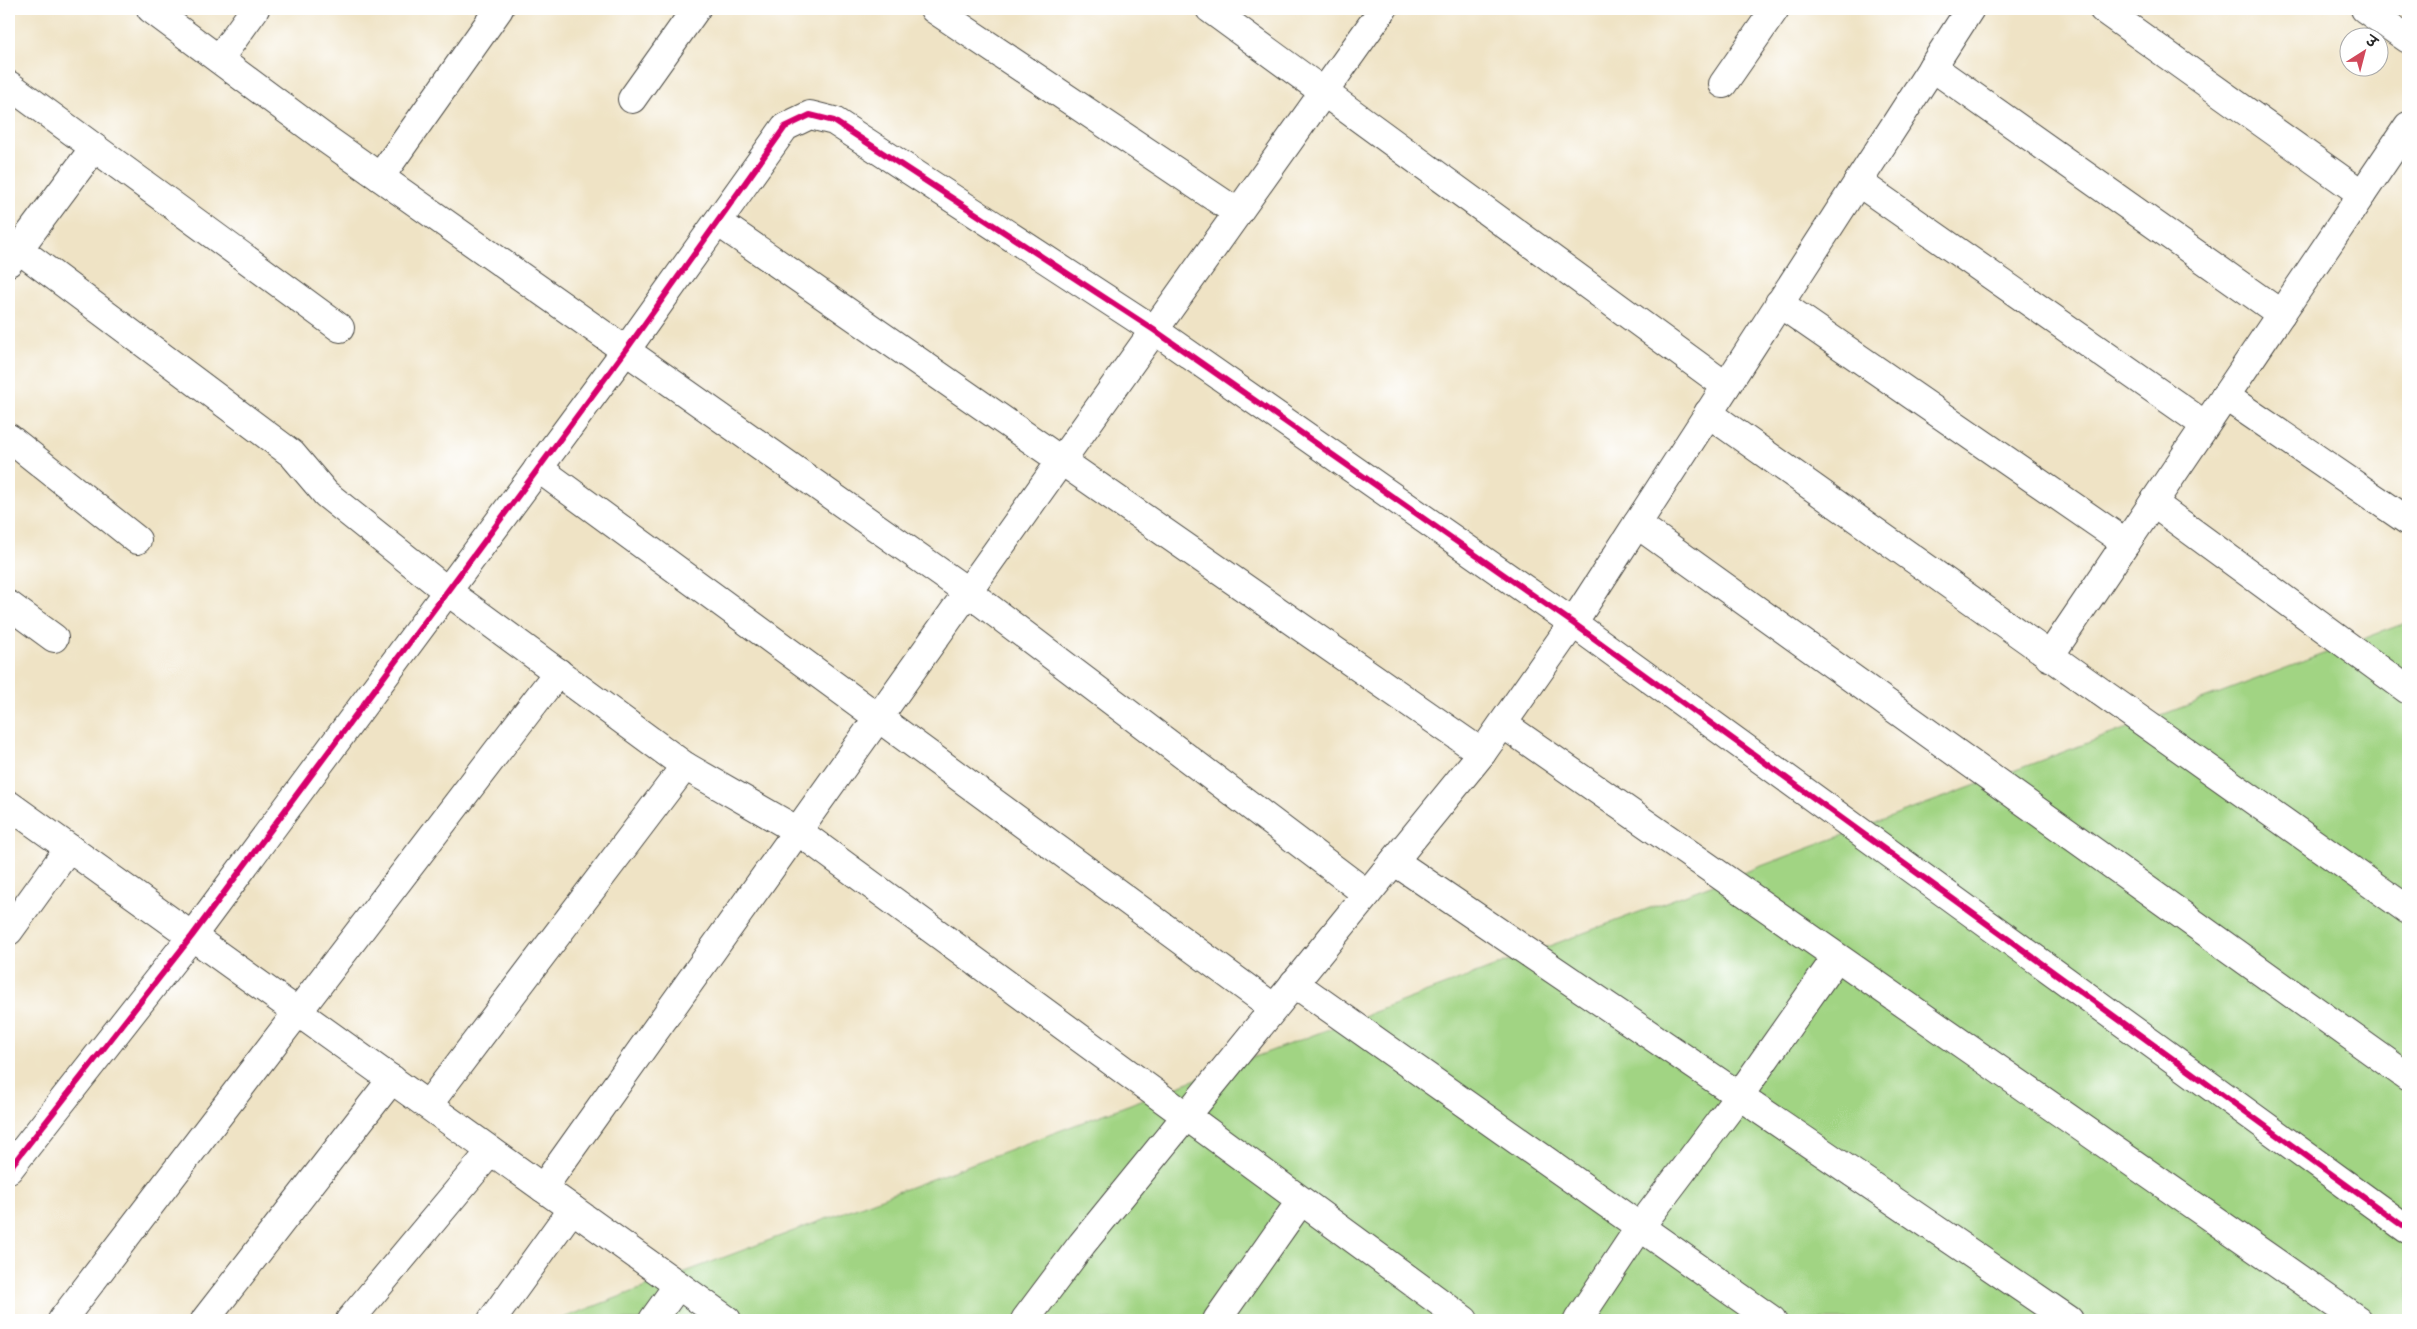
<svg xmlns="http://www.w3.org/2000/svg" width="2417" height="1329" viewBox="0 0 2417 1329" font-family="'Balsamiq Sans','Playpen Sans Deva',sans-serif">
	<rect width="100%" height="100%" fill="#fff"/>
	<filter id="ink" filterUnits="userSpaceOnUse"><feTurbulence type="fractalNoise" baseFrequency=".02" numOctaves="2"/><feDisplacementMap in="SourceGraphic" scale="10" xChannelSelector="R" yChannelSelector="G"/><feConvolveMatrix kernelMatrix="1 2 1 2 8 2 1 2 1" color-interpolation-filters="sRGB"/></filter>
	<filter id="wash" filterUnits="userSpaceOnUse"><feTurbulence type="fractalNoise" baseFrequency=".0096" numOctaves="4" result="noise"/><feDisplacementMap in="SourceGraphic" scale="20" xChannelSelector="R" yChannelSelector="G"/><feGaussianBlur stdDeviation="1.12" result="paint"/><feColorMatrix in="noise" values="0 0 0 0 0 0 0 0 0 0 0 0 0 0 0 0 0 1.4 0 .05"/><feComposite in="paint" operator="in"/></filter>
	<g filter="url(#wash)">
		<rect width="100%" height="100%" fill="#efe3c5"/>
		<path fill="#a1d483" stroke="#668057" d="M2408,622V1320H558Z"/>
	</g>
	<g filter="url(#ink)">
		<g fill="none" stroke-linecap="round" stroke-linejoin="round">
			<g stroke="#484742" stroke-width="30">
				<g id="minor">
					<path d="M151,9L326,139L968,592L1367,894"/>
					<path d="M934,9L1238,213"/>
					<path d="M1210,9L1726,386"/>
					<path d="M2103,9L2362,194"/>
					<path d="M2365,9L2408,39"/>
					<path d="M219,59L255,9"/>
					<path d="M1932,67L2281,314"/>
					<path d="M1723,84L1775,9"/>
					<path d="M9,85L340,328"/>
					<path d="M632,99L696,9"/>
					<path d="M380,177L499,9"/>
					<path d="M1858,182L2205,425"/>
					<path d="M718,222L1482,753"/>
					<path d="M9,242L292,454L326,494L447,591L685,766L798,831L1464,1320"/>
					<path d="M9,262L94,148"/>
					<path d="M1779,303L2126,543"/>
					<path d="M2225,396L2408,521"/>
					<path d="M1708,413L2408,910"/>
					<path d="M9,438L137,540"/>
					<path d="M538,468L1274,1008"/>
					<path d="M2153,503L2408,690"/>
					<path d="M1637,524L2408,1077"/>
					<path d="M9,605L54,638"/>
					<path d="M2049,657L2408,126"/>
					<path d="M1503,724L2358,1320"/>
					<path d="M9,805L727,1320"/>
					<path d="M1394,861L2069,1320"/>
					<path d="M9,931L69,848"/>
					<path d="M1294,983L1772,1320"/>
					<path d="M428,1105L685,766"/>
					<path d="M9,1169L192,936L626,350L785,127L810,115L834,121L1154,330L1573,623L2407,1229"/>
					<path d="M543,1188L1383,9"/>
					<path d="M62,1320L558,672"/>
					<path d="M205,1320L392,1079"/>
					<path d="M350,1320L491,1151"/>
					<path d="M492,1320L572,1209"/>
					<path d="M653,1320L678,1285"/>
					<path d="M1025,1320L1082,1244L1482,753L1573,623L1970,9"/>
					<path d="M1217,1320L1300,1202"/>
					<path d="M1578,1320L1640,1227L1739,1096L1836,958"/>
				</g>
			</g>
			<use href="#minor" stroke="#fff" stroke-width="28"/>
			<g stroke="#fff" stroke-width="9">
				<path id="cycleway" d="M9,1169L192,936L626,350L785,127L810,115L834,121L1154,330L1573,623L2407,1229"/>
			</g>
			<use href="#cycleway" stroke="#d6006c" stroke-width="6"/>
		</g>
	</g>
	<rect width="2417" height="1329" fill="none" stroke="#fff" stroke-width="30"/>
	<g transform="translate(2364 52) rotate(36)"><circle r="24" fill="#ffffff" stroke="#aaaaaa"/>
	<path d="M0-4L9 19L0 12L-9 19Z" fill="#d1495b"/>
	<text y="-8" font-size="14" font-weight="bold" text-anchor="middle" fill="#2b2b2b">उ</text>
	</g>
</svg>
